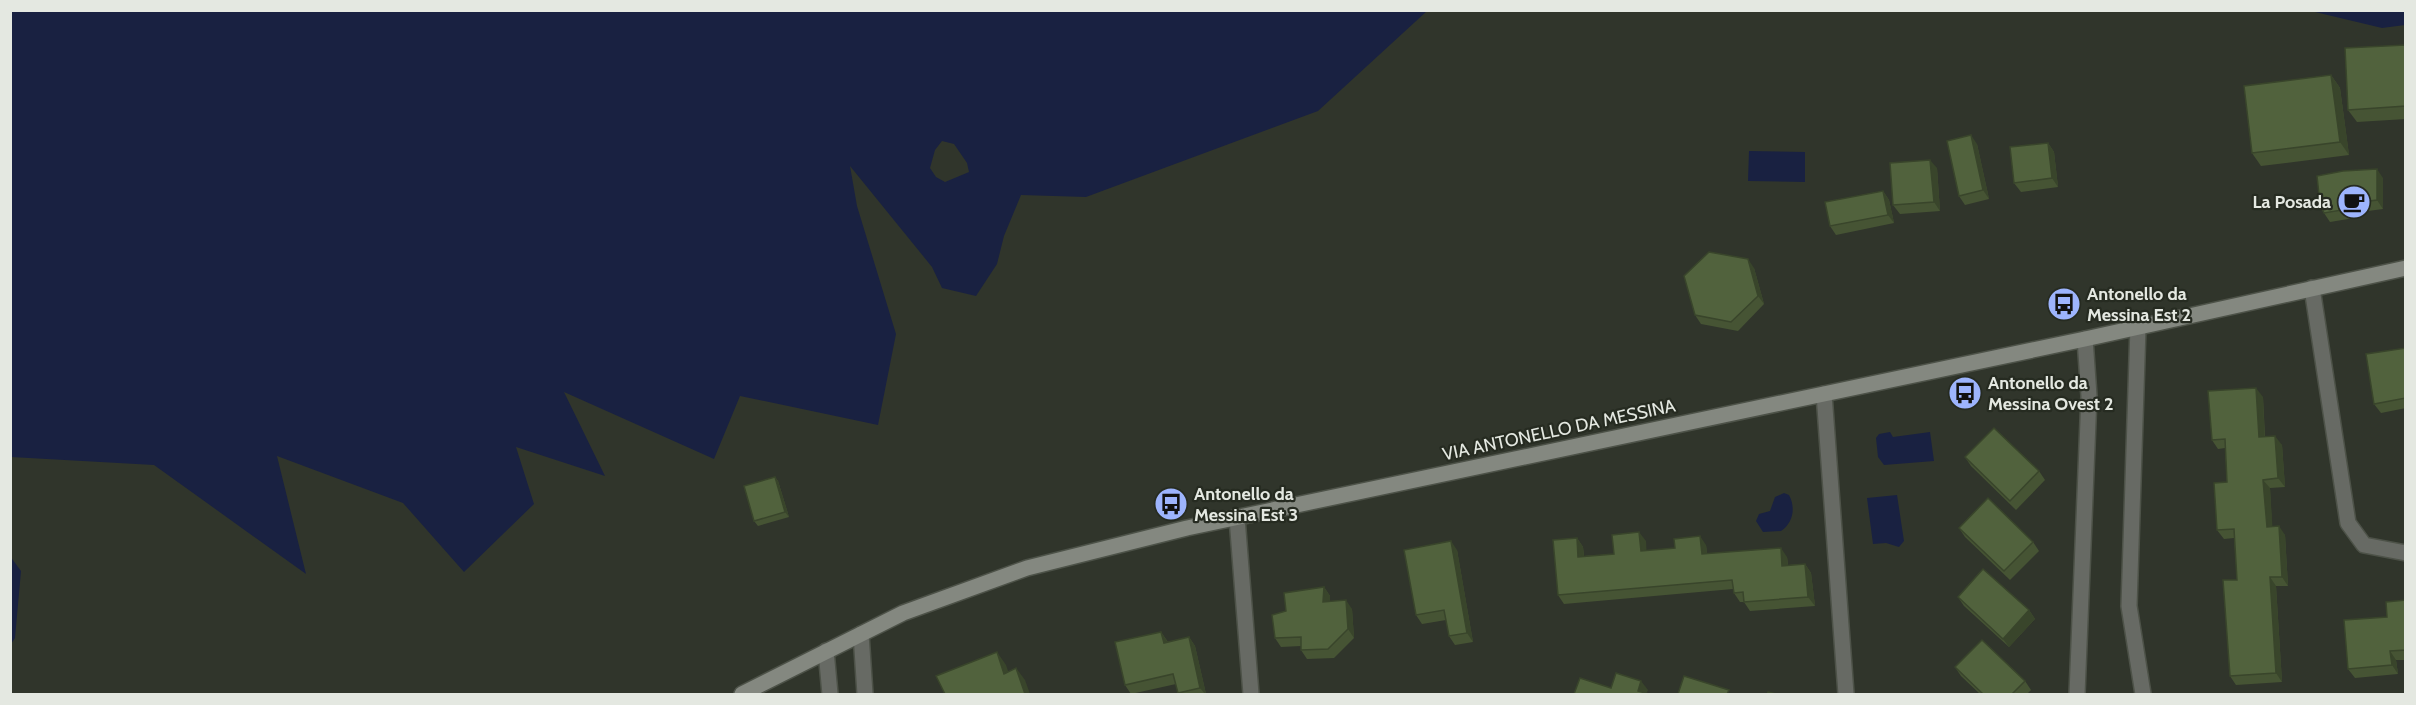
<svg xmlns="http://www.w3.org/2000/svg" width="2416" height="705" viewBox="0 0 2416 705" font-family="Cabin,sans-serif">
	<rect width="100%" height="100%" fill="#30352b"/>
	<g fill="#192141" fill-rule="evenodd">
		<path d="M10,11L11,10L1427,11L1318,111L1086,197L1021,195L1004,236L997,264L976,296L942,288L932,267L850,166L857,206L896,334L878,425L740,396L714,459L564,392L605,476L516,447L534,504L464,572L403,503L277,456L306,574L154,465L11,457ZM942,141L954,144L967,163L969,172L945,182L936,177L930,168L935,150Z"/>
		<path d="M2311,11H2405V25L2382,28Z"/>
		<path d="M1749,151L1805,152V182L1748,181Z"/>
		<path d="M1890,432L1893,437L1930,432L1934,461L1884,465L1878,457L1876,438L1879,434Z"/>
		<path d="M1784,493L1789,495C1796,508 1793,523 1781,531L1763,532L1756,521L1759,514L1770,511L1775,497Z"/>
		<path d="M1897,495L1904,541L1899,547L1886,543L1873,544L1867,498Z"/>
		<path d="M10,556L21,571L15,638L11,644Z"/>
	</g>
	<g fill="none" stroke-linecap="round" stroke-linejoin="round">
		<g stroke="#4d5248" stroke-width="18">
			<g id="lane">
				<path d="M2312,288L2348,523L2364,545L2406,553"/>
				<path d="M2138,327L2129,606L2143,694"/>
				<path d="M1824,394L1846,694"/>
				<path d="M1237,518L1251,694"/>
				<path d="M861,634L865,694"/>
				<path d="M826,651L830,694"/>
				<path d="M2077,694L2089,396L2085,339"/>
			</g>
		</g>
		<g stroke="#4d5248" stroke-width="18">
			<path id="secondary" d="M742,694L903,613L1027,568L1187,528L2085,339L2406,268"/>
		</g>
		<use href="#lane" stroke="#676a64" stroke-width="15"/>
		<use href="#secondary" stroke="#848880" stroke-width="15"/>
	</g>
	<g fill="#465434">
		<path d="M2406,45V119L2357,122L2348,110Z"/>
		<path d="M2331,75L2340,88L2349,155L2261,166L2252,153Z"/>
		<path d="M2048,143L2054,152L2058,187L2021,192L2014,183Z"/>
		<path d="M1977,144L1989,199L1965,205L1959,196Z"/>
		<path d="M1937,168L1940,211L1900,214L1893,205Z"/>
		<path d="M2383,178V209L2353,213L2354,218L2330,222L2324,213Z"/>
		<path d="M1883,191L1889,200L1894,223L1836,235L1830,226Z"/>
		<path d="M1754,268L1764,304L1738,331L1701,324L1695,315Z"/>
		<path d="M2406,348V408L2381,413L2374,404Z"/>
		<path d="M2263,397L2265,436L2282,445L2285,487L2270,488L2272,526L2285,535L2288,586H2276L2282,682L2236,685L2230,676L2237,580L2234,538L2224,539L2217,530L2227,482L2225,448L2218,449L2212,440Z"/>
		<path d="M1965,457L2039,471L2045,480L2016,510L1971,466Z"/>
		<path d="M775,477L778,481L789,517L758,526L754,521Z"/>
		<path d="M1959,528L2033,542L2039,551L2010,580L1965,537Z"/>
		<path d="M1577,538L1583,547L1584,556L1614,554L1646,541V551L1706,545L1707,554L1787,557L1788,565L1805,564L1811,573L1815,606L1750,611L1744,602H1740L1734,593L1733,589L1564,604L1558,595Z"/>
		<path d="M1457,550L1473,642L1455,645L1449,636L1446,620L1422,624L1416,615Z"/>
		<path d="M1324,587L1330,596V602L1352,609L1354,638L1334,658L1307,659L1301,650V646L1281,647L1275,638L1286,611Z"/>
		<path d="M1958,597L2029,610L2035,619L2009,647L1964,606Z"/>
		<path d="M2406,600V660H2396L2398,674L2355,678L2348,669L2387,617Z"/>
		<path d="M1161,632L1168,642L1189,637L1195,646L1206,694H1179L1176,684L1131,694L1125,685Z"/>
		<path d="M1955,667L2025,681L2031,690L2027,694H1980L1961,676Z"/>
	</g>
	<g fill="#39452b">
		<path d="M2331,75L2340,88L2349,155L2340,142Z"/>
		<path d="M1971,135L1977,144L1989,199L1983,190Z"/>
		<path d="M2048,143L2054,152L2058,187L2052,178Z"/>
		<path d="M1930,160L1937,168L1940,211L1934,202Z"/>
		<path d="M2377,169L2383,178V209L2377,200Z"/>
		<path d="M1883,191L1889,200L1894,223L1888,215Z"/>
		<path d="M2347,204L2353,213L2354,218L2348,209Z"/>
		<path d="M1748,259L1754,268L1764,304L1758,296Z"/>
		<path d="M2256,388L2263,397L2265,446L2259,437Z"/>
		<path d="M2275,436L2282,445L2285,487L2278,478Z"/>
		<path d="M775,477L778,481L789,517L785,512Z"/>
		<path d="M2263,480L2270,488L2273,536L2267,527Z"/>
		<path d="M2279,526L2285,535L2288,586L2282,577Z"/>
		<path d="M1639,532L1646,541L1647,560L1641,551Z"/>
		<path d="M1700,536L1706,545L1708,563L1702,554Z"/>
		<path d="M1577,538L1583,547L1585,566L1578,557Z"/>
		<path d="M1451,541L1457,550L1473,642L1467,633Z"/>
		<path d="M1781,548L1787,557L1789,574L1782,566Z"/>
		<path d="M1805,564L1811,573L1815,606L1808,597Z"/>
		<path d="M2270,577L2276,586L2282,682L2276,673Z"/>
		<path d="M1324,587L1330,596V611L1323,602Z"/>
		<path d="M1346,600L1352,609L1354,638L1348,629Z"/>
		<path d="M2029,610L2035,619L2009,647L2003,639Z"/>
		<path d="M1161,632L1167,641L1170,652L1164,643Z"/>
		<path d="M1189,637L1195,646L1206,694H1205L1200,688Z"/>
		<path d="M2390,651L2396,660L2398,674L2392,665Z"/>
		<path d="M997,652L1006,665L1013,686L1004,674Z"/>
		<path d="M1016,668L1025,680L1030,694H1025Z"/>
		<path d="M1641,681L1648,690L1646,694L1638,691Z"/>
	</g>
	<g fill="#51623d" stroke="#39452b" stroke-width="1.5">
		<path d="M2406,45V106L2348,110L2345,48Z"/>
		<path d="M2331,75L2340,142L2252,153L2244,86Z"/>
		<path d="M1971,135L1983,190L1959,196L1947,141Z"/>
		<path d="M2048,143L2052,178L2014,183L2010,147Z"/>
		<path d="M1930,160L1934,202L1893,205L1890,163Z"/>
		<path d="M2377,169V200L2347,204L2348,209L2324,213L2320,204L2317,176L2343,171Z"/>
		<path d="M1883,191L1888,215L1830,226L1825,202Z"/>
		<path d="M1709,252L1748,259L1758,296L1731,322L1695,315L1684,276Z"/>
		<path d="M2406,348V398L2374,404L2366,354Z"/>
		<path d="M2256,388L2259,437L2275,436L2278,478L2263,480L2267,527L2279,526L2282,577H2270L2276,673L2230,676L2223,580H2237L2234,529L2217,530L2214,483L2227,482L2225,439L2212,440L2208,391Z"/>
		<path d="M1994,428L2039,471L2010,501L1965,457Z"/>
		<path d="M775,477L785,512L754,521L744,486Z"/>
		<path d="M1988,498L2033,542L2004,571L1959,528Z"/>
		<path d="M1639,532L1641,551L1675,548L1674,539L1700,536L1702,554L1781,548L1782,566L1805,564L1808,597L1744,602L1743,592L1734,593L1732,580L1558,595L1553,540L1577,538L1578,557L1614,554L1612,535Z"/>
		<path d="M1451,541L1467,633L1449,636L1444,610L1416,615L1404,550Z"/>
		<path d="M1983,569L2029,610L2003,639L1958,597Z"/>
		<path d="M1324,587L1323,602L1346,600L1348,629L1328,649L1301,650V637L1275,638L1272,615L1286,611L1284,593Z"/>
		<path d="M2406,600V650L2390,651L2392,665L2348,669L2344,620L2387,617L2386,602Z"/>
		<path d="M1161,632L1164,643L1189,637L1200,688L1178,693L1173,674L1125,685L1115,642Z"/>
		<path d="M1982,640L2025,681L2012,694H1983L1955,667Z"/>
		<path d="M997,652L1004,674L1016,668L1025,694H945L936,676Z"/>
		<path d="M1616,673L1641,681L1638,691L1649,694H1574L1580,678L1611,688Z"/>
		<path d="M1684,676L1729,690L1727,694H1678Z"/>
		<path d="M1768,692L1776,694H1767Z"/>
	</g>
	<defs>
		<g id="cafe-disc" transform="scale(1.725)"><circle r="9.5" fill="#9db4fd" stroke="#262b21"/><path d="M-5.5-4.5H6V0H3Q3 3.5 0 3.5H-2.5Q-5.5 3.5-5.5 0ZM3-3.2v2h1.7v-2ZM-6 4.5H4V6H-6Z" fill="#111"/></g>
		<g id="bus-disc" transform="scale(1.725)"><circle r="9.5" fill="#9db4fd" stroke="#262b21"/><path d="M-5-6H5V4H4V6H2V4H-2V6H-4V4H-5ZM-3.5-4V0h7V-4ZM-3.5 1.2v1.5H-2V1.2ZM2 1.2v1.5H3.5V1.2Z" fill="#111"/></g>
	</defs>
	<g fill-rule="evenodd">
		<use href="#cafe-disc" x="2354" y="202"/>
		<use href="#bus-disc" x="2064" y="304"/>
		<use href="#bus-disc" x="1965" y="393"/>
		<use href="#bus-disc" x="1171" y="504"/>
	</g>
	<g text-anchor="middle" stroke-width="4.5" stroke-linejoin="round" paint-order="stroke">
		<g font-size="18" font-weight="bold" fill="#e4e8e1" stroke="#262b21" text-anchor="start">
			<text x="2331" y="208" text-anchor="end">La Posada</text>
			<text x="2087" y="300">Antonello da<tspan x="2087" dy="21">Messina Est 2</tspan></text>
			<text x="1988" y="389">Antonello da<tspan x="1988" dy="21">Messina Ovest 2</tspan></text>
			<text x="1194" y="500">Antonello da<tspan x="1194" dy="21">Messina Est 3</tspan></text>
		</g>
		<g font-size="18" fill="#e4e8e1" stroke="#262b21">
			<text transform="translate(1559 430) rotate(-12)" y="6">VIA ANTONELLO DA MESSINA</text>
		</g>
	</g>
	<rect width="2416" height="705" fill="none" stroke="#e4e8e1" stroke-width="24"/>
</svg>
